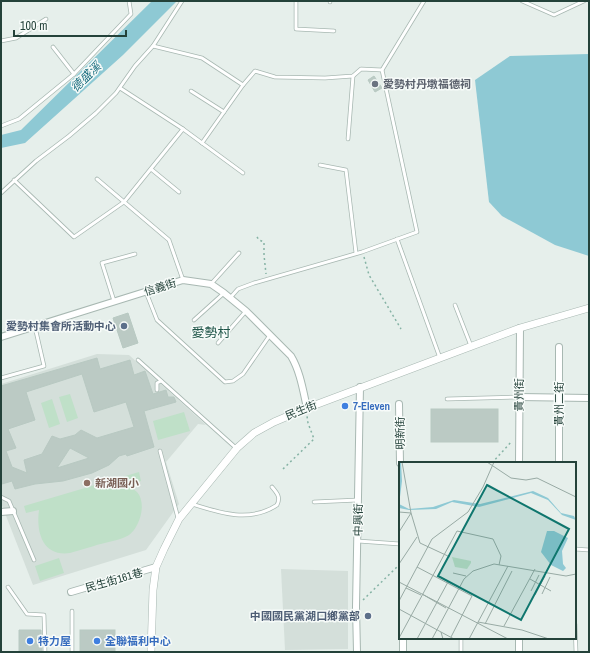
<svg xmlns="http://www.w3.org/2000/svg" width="590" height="653" viewBox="0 0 590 653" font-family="'Archivo Narrow','Noto Sans TC',sans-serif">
	<rect width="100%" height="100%" fill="#e6efeb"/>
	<g fill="#d4dfda">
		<path d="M97,354L129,355L206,425L198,424L166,462L179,504L146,550L33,585L1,503V384Z"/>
		<path d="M281,569L348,571V649L285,650Z"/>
	</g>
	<g fill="#bfe0c8">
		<path d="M70,394L78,418L67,422L59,397Z"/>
		<path d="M52,399L60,424L49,428L41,403Z"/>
		<path d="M184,412L190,431L158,440L153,421Z"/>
		<path d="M139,472L141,481L126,485C129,487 134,489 137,492C147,503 140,527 129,535C122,540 102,543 94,546C86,548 78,551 70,553C42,557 36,531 39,510L26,513L24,506Z"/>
		<path d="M59,558L64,573L40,581L35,566Z"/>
	</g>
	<g fill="#8ec9d4">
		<path d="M152,1H177L123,55L25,143L1,148V135L21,130Z"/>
		<path d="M589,54V256L555,245L502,216L489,202L475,80L510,56Z"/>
	</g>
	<g fill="#bbcac4" stroke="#b8c9c2" fill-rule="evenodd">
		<path d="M374,76L382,88L375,92L368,80Z"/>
		<path d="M128,313L138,343L123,348L113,318Z"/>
		<path d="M97,358L100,369L130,360L134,375L145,371L153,394L166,390L168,397H174L176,402L144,411L154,447L127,456L126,454L119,456L109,465L92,473L63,481L35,484L15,489L12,481L2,484L1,480V386ZM82,374L94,412L126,402L134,427L97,438L81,430L75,435L60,439L52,436L42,454L24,460L27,473L12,467L6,451L16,448L8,429L35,420L26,392ZM70,448L89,458L57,468Z"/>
		<rect x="431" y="409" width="67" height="33"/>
		<path d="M19,630H41L42,652H19Z"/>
		<rect x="80" y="630" width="35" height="21"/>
	</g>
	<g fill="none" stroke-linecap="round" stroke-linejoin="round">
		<g stroke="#a8b8b2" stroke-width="4.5">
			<g id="service">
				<path d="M296,1V29L334,31"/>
				<path d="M522,1L554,15L584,1"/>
				<path d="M330,2V1"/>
				<path d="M1,41L16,38L46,19"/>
				<path d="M153,46L202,58L243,85"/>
				<path d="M382,70L424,1"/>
				<path d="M74,74L131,14L129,1"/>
				<path d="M120,88L183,129L243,173"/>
				<path d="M191,91L224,112"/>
				<path d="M1,126L19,119L74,74L53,47"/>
				<path d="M348,139L353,76"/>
				<path d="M202,143L243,85L255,71L275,77L325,78L353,76L361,69L382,70L417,232L362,252L254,283L238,289L230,298"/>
				<path d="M320,165L346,170L356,253"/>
				<path d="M151,169L179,192"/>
				<path d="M97,179L169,240L183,280"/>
				<path d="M14,180L74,237L124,202L183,129"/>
				<path d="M1,193L36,161L69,136L96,113L116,93L135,66L153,46L182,1"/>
				<path d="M397,239L440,358"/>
				<path d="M211,284L239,253"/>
				<path d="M146,292L157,320L225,382L233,381L243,374L270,335"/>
				<path d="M114,301L102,263L135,254"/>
				<path d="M455,305L471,346"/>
				<path d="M194,320L224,293"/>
				<path d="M218,343L246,311"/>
				<path d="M138,360L236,448"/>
				<path d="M1,378L44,366L35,327"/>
				<path d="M157,390V383L161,381"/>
				<path d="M447,399L519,397"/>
				<path d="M160,451L178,518"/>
				<path d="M1,497L9,501L34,560"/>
				<path d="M314,502L358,500"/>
				<path d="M192,504C220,513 250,523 277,505C281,497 277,493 272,487"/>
				<path d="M358,541L400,544"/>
				<path d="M575,549L589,550"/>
				<path d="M8,587L27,614L44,615L45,652"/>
				<path d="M575,624L576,652"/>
				<path d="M461,638V651"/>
				<path d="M72,652V611"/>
			</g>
		</g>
		<g stroke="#a8b8b2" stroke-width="8">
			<g id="minor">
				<path d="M1,337L183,280L211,284L224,293L246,311L291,356C300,371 303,390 307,408"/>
				<path d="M559,347V461"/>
				<path d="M519,397L589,398"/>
				<path d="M399,404L400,463"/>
				<path d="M519,463L520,328"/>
				<path d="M1,512L13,511"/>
				<path d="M71,592L156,567"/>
				<path d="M403,638V652"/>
				<path d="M357,652L356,607L360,387"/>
				<path d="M519,652V638"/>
			</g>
		</g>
		<g stroke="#a8b8b2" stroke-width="8">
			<path id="tertiary" d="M151,652L153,590L156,567L164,549L179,519L237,448L254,433L274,422L307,408L440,358L520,328L589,308"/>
		</g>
		<g stroke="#86b3a5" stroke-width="1.5" stroke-dasharray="2 3" stroke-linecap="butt">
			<path d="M257,237L259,240L264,242V255L266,274"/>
			<path d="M364,257L369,275L401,329"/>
			<path d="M492,463L512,441"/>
			<path d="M283,469L314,439L308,423L307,416"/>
			<path d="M363,600L400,564"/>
		</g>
		<use href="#service" stroke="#fff" stroke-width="3"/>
		<use href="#minor" stroke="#fff" stroke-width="6"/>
		<use href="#tertiary" stroke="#fff" stroke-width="7"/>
	</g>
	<circle fill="#6b7280" stroke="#f7fbf9" stroke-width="1.5" cx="375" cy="84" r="4"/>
	<g fill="#5c6f8a" stroke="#f7fbf9" stroke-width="1.5">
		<circle cx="124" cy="326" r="4"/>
		<circle cx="368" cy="616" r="4"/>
	</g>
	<g fill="#3f7fe0" stroke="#f7fbf9" stroke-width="1.5">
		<circle cx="345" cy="406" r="4"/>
		<circle cx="30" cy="641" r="4"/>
		<circle cx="97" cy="641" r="4"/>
	</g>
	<circle fill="#8d6e63" stroke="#f7fbf9" stroke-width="1.5" cx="87" cy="483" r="4"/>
	<g text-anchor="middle" stroke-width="3" stroke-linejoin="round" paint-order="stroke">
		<g font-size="11" font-weight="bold" fill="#5b616d" stroke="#f7fbf9" text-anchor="start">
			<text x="383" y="88">愛勢村丹墩福德祠</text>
		</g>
		<g font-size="11" fill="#24423a" stroke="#f7fbf9">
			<text transform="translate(160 287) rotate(-17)" y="4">信義街</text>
			<text transform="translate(519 395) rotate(-90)" y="4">貴州街</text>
			<text transform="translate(559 404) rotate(-90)" y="4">貴州二街</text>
			<text transform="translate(301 410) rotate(-22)" y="4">民生街</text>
			<text transform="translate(400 433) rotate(-91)" y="4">明新街</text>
			<text transform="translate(358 520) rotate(-89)" y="4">中興街</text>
			<text transform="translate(114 580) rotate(-16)" y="4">民生街161巷</text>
		</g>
		<g font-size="11" font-weight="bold" fill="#4e5e75" stroke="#f7fbf9" text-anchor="end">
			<text x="116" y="330">愛勢村集會所活動中心</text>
			<text x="360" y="620">中國國民黨湖口鄉黨部</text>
		</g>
		<g font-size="11" font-weight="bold" fill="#366cbe" stroke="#f7fbf9" text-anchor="start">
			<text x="353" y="410">7-Eleven</text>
			<text x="38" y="645">特力屋</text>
			<text x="105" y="645">全聯福利中心</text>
		</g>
		<g font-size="11" font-weight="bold" fill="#785e54" stroke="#f7fbf9" text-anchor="start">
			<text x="95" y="487">新湖國小</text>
		</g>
		<g font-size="12" font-style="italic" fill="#1c6f80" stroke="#f7fbf9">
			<text transform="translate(86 77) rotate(-44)" y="4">德盛溪</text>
		</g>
		<g font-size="13" fill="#1f5548" stroke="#f7fbf9">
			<text x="211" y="337">愛勢村</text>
		</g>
	</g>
	<g transform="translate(399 462)">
		<rect width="177" height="177" fill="#e6efeb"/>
		<path d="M53,95L72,99V101L68,107L56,105Z" fill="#bfe0c8"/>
		<path d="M134,29L149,36L162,51L175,54L177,58L163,53L149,38L132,31L80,45L53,40L37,47L10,48L0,46V42L10,47L34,45L55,38L81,42ZM148,69H155L169,76L163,89L164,102L167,106L164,109L152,103L142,90Z" fill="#8ec9d4"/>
		<path fill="none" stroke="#8ec9d4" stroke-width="2" d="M0,35L2,19L1,0"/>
		<path fill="none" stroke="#98aaa4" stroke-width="1" d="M88,0L112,16L127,18L138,16L177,35M0,50L12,51L21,81L51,95M0,70L12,51L3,0M0,102L18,75M18,105L73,134L52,175M54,111L67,114M131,117L152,129M0,120L109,177M7,126L22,133M132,129L140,113M23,132L47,146M143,132L151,115M136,133L146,114M0,139L33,77L69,50L84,25L95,0M0,147L42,170L44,177M79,160L123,168L150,177M86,162L113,109M105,164L136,107M42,170L55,177M0,176L58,69L94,77L102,94L100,103M18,177L49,120M33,177L65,117L74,109L95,102L167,114L177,112M70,177L109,104"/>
		<path fill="#0f766e" fill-opacity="0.15" stroke="#0f766e" stroke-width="2" d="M88,23L170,67L122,158L39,114Z"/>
		<rect width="177" height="177" fill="none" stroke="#24423a" stroke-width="2"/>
	</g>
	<rect width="590" height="653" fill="none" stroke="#24423a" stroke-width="4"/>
	<path d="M14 30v6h112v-6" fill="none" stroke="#24423a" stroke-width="2"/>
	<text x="20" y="30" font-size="12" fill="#24423a" stroke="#f7fbf9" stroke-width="3" paint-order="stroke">100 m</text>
</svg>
